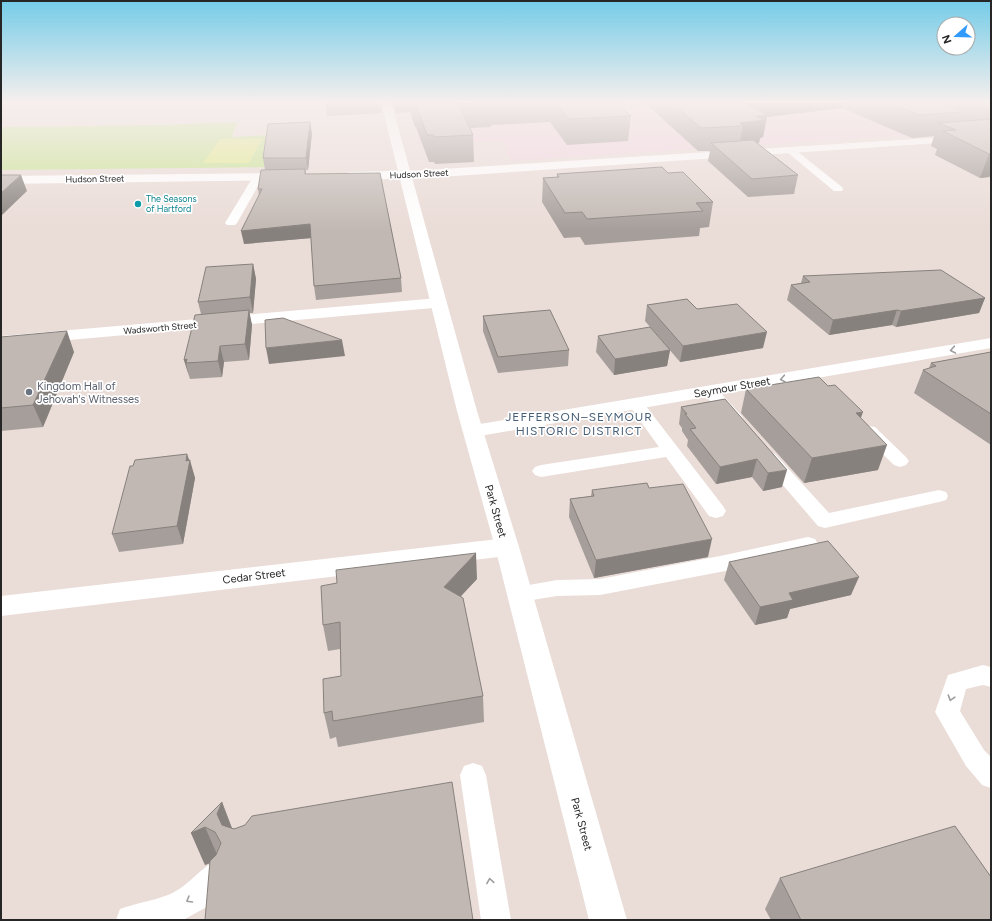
<svg xmlns="http://www.w3.org/2000/svg" width="992" height="921" viewBox="0 0 992 921" font-family="Figtree,sans-serif">
	<rect width="100%" height="100%" fill="#eadcd7"/>
	<path fill="#f2d3df" d="M487,102H871L936,133L511,161L505,150L508,149L503,141L420,145L411,117L493,112Z"/>
	<path fill="#c8e391" d="M237,122L232,137L271,135L274,167L1,170V127L157,125Z"/>
	<path fill="#e2eb8c" d="M220,139H262L249,163H203Z"/>
	<g fill="none" stroke-linecap="round" stroke-linejoin="round">
		<g fill="#fff" fill-rule="evenodd">
			<path d="M790,147L793,148L842,187L843,189L842,191H834L787,152L785,150L787,148Z"/>
			<path d="M258,174L263,177L237,223L235,225H227L225,223L253,177Z"/>
			<path d="M710,386L716,388L741,415L743,419L741,423L735,424L729,423L704,394L702,391L704,388Z"/>
			<path d="M636,399L642,401L723,506L726,511L723,516L716,518L709,516L666,457L541,477L535,475L532,471L535,467L541,465L659,447L628,404L630,401Z"/>
			<path d="M869,426L875,427L906,457L909,461L906,465L900,467L894,465L863,435L860,431L863,427Z"/>
			<path d="M769,452L775,454L829,513L939,490L946,492L948,496L946,500L939,502L825,528L818,526L763,462L760,458L763,454Z"/>
			<path d="M808,537L815,539L818,544L815,549L725,571L600,595L557,596L520,602L512,600L509,594L512,588L557,580L600,579L725,555Z"/>
			<path d="M983,665L991,667V687L983,685L966,689L960,711L984,750L991,757V788L982,785L966,766L935,712L948,675Z"/>
			<path d="M473,763L482,766L486,775L511,920H481L460,775L464,766Z"/>
			<path d="M218,860L228,865L233,875L228,885L205,908L183,920H116L120,909C136,903 152,901 168,895C187,888 199,868 218,860Z"/>
		</g>
		<g fill="#fff" fill-rule="evenodd">
			<path d="M439,298L445,299L447,303L445,307L1,346V336Z"/>
			<path d="M991,338V348L474,437L467,435L463,431L467,427L474,425Z"/>
			<path d="M507,538L516,541L519,547L516,553L507,556L1,616V596Z"/>
		</g>
		<g fill="#fff" fill-rule="evenodd">
			<path d="M963,136L967,137L969,139L967,141L425,178L350,180L346,179L344,176L346,173L350,172L425,170Z"/>
			<path d="M290,173L294,174L296,177L294,180L1,184V176Z"/>
		</g>
		<path fill="#fff" fill-rule="evenodd" d="M381,102H391L477,411L519,547L627,920H589L495,547L457,411Z"/>
	</g>
	<g fill="#a69e9a">
		<path d="M325,102H381L382,113L327,116Z"/>
		<path d="M392,102H617L631,116L628,141L567,145L550,122L491,125V127L470,128L473,135L474,162L435,164L434,162H429L416,127H415L410,112L396,113Z"/>
		<path d="M644,102H991V178L989,177L980,178L935,155L937,149L931,146L934,136L912,138L842,108L767,117L763,137L760,138L759,143H757L798,175L794,194L748,197L708,161L710,151H698Z"/>
		<path d="M312,133L308,170H306V174L401,278L402,292L316,300L314,286L311,238L244,244L259,196L258,189L265,170L263,158Z"/>
		<path d="M668,173L713,202L709,227L700,228L699,236L585,245L580,237L564,238L542,202L543,178L557,177V174Z"/>
		<path d="M253,264L256,279L253,313H249L252,325L249,360L224,362L222,377L190,379L184,360L201,314L198,302Z"/>
		<path d="M803,276L985,298L979,313L896,327L892,325L829,335L787,300L791,285L801,283Z"/>
		<path d="M647,305L697,309L763,348L680,362L645,321Z"/>
		<path d="M483,316L569,350L568,366L498,373L483,331Z"/>
		<path d="M598,336L670,350L667,366L614,375L596,352Z"/>
		<path d="M1,337L74,352L43,427L1,431Z"/>
		<path d="M991,352V445L914,393L923,370L929,368L931,363Z"/>
		<path d="M746,389L860,418L878,470L804,483L741,413Z"/>
		<path d="M725,399L782,487L763,491L752,477L716,484L687,446L688,440L682,431V428L679,424L681,407Z"/>
		<path d="M189,460L195,478L183,544L119,552L112,534Z"/>
		<path d="M649,488L708,557L594,578L569,517L570,499L591,496L592,490Z"/>
		<path d="M729,562L851,595L790,609L787,618L755,625L724,580Z"/>
		<path d="M477,579L461,596L483,696L484,722L338,747L336,737L330,739L324,713L341,676L340,649L328,651L323,625Z"/>
		<path d="M452,782L205,865L191,833L222,802L232,828L234,829Z"/>
		<path d="M780,878L991,920H771L765,909Z"/>
	</g>
	<g fill="#87817d">
		<path d="M735,102H844L842,108L767,117L763,137L760,138L759,143L739,146L743,126L740,123Z"/>
		<path d="M310,122L312,133L308,170L306,158Z"/>
		<path d="M989,154H991V172L989,177L980,178Z"/>
		<path d="M21,175L27,191L1,216V193Z"/>
		<path d="M310,224L312,238L244,244L241,231Z"/>
		<path d="M253,264L256,279L253,313L250,297Z"/>
		<path d="M985,298L979,313L896,327L901,311Z"/>
		<path d="M249,310L252,325L249,360L245,344Z"/>
		<path d="M897,310L892,325L829,335L833,320Z"/>
		<path d="M67,331L74,352L43,427L33,405Z"/>
		<path d="M767,332L763,348L680,362L683,346Z"/>
		<path d="M342,340L345,356L269,364L266,348Z"/>
		<path d="M220,346L224,362L222,377L218,361Z"/>
		<path d="M670,350L667,366L614,375L615,359Z"/>
		<path d="M187,359L186,363L189,376L184,360Z"/>
		<path d="M863,412L854,437L856,413Z"/>
		<path d="M887,445L878,470L804,483L812,458Z"/>
		<path d="M187,454L190,462V460L195,478L183,544L177,526L186,461Z"/>
		<path d="M757,459L752,477L716,484L720,467Z"/>
		<path d="M787,470L782,487L763,491L768,473Z"/>
		<path d="M712,539L708,557L594,578L596,560Z"/>
		<path d="M476,553L477,579L445,613L444,587Z"/>
		<path d="M859,577L851,595L790,609L787,618L755,625L760,607L789,593Z"/>
		<path d="M222,802L234,834L231,846L217,814Z"/>
		<path d="M205,827L219,859L205,865L191,833Z"/>
	</g>
	<g fill="#c1b8b3" stroke="#87817d">
		<path d="M415,102H488L459,104L473,135L434,137L433,135H427Z"/>
		<path d="M555,102H617L631,116L569,119Z"/>
		<path d="M671,102H742L767,115L756,116L764,120L740,123L743,126L701,128Z"/>
		<path d="M887,102H940L965,112L919,115Z"/>
		<path d="M968,102H991V111Z"/>
		<path d="M991,119V154H989L943,131L956,130L938,123Z"/>
		<path d="M310,122L306,158H263L268,124Z"/>
		<path d="M753,140L798,175L752,179L711,143Z"/>
		<path d="M662,167L668,173L683,172L713,202L696,203L703,211L587,219L582,212L565,213L543,178L559,177L557,174Z"/>
		<path d="M305,169V174L380,173L401,278L314,286L310,224L241,231L262,189H258L261,170Z"/>
		<path d="M1,175H21L1,193Z"/>
		<path d="M253,264L250,297L198,302L206,267Z"/>
		<path d="M941,270L985,298L901,311L897,310L833,320L791,285L810,282L803,276Z"/>
		<path d="M687,299L697,309L737,304L767,332L683,346L647,305Z"/>
		<path d="M249,310L245,344L220,346L218,361L186,363L187,359L184,360L195,315Z"/>
		<path d="M550,310L569,350L498,357L483,316Z"/>
		<path d="M283,318L342,340L266,348L265,320Z"/>
		<path d="M650,327L670,350L615,359L598,336Z"/>
		<path d="M67,331L33,405L1,408V337Z"/>
		<path d="M991,352V414L923,370L936,366L931,363Z"/>
		<path d="M819,377L828,386L835,385L863,412L856,413L887,445L812,458L746,389Z"/>
		<path d="M725,399L787,470L768,473L757,459L720,467L690,429L696,428L685,414H687L681,407Z"/>
		<path d="M187,454L186,461L190,460L177,526L112,534L130,466H133L135,460Z"/>
		<path d="M647,483L649,488L683,484L712,539L596,560L570,499L594,496L592,490Z"/>
		<path d="M828,541L859,577L789,593L793,600L760,607L729,562Z"/>
		<path d="M476,553L444,587L463,598L483,696L333,721L332,711L324,713L323,679L341,676L340,622L323,625L321,586L337,583L336,570Z"/>
		<path d="M452,782L473,920H205L210,861L216,855L221,843L215,832L205,827L191,833L222,802L217,814L222,825L234,829L245,825L252,816Z"/>
		<path d="M955,826L991,877V920H801L780,878Z"/>
	</g>
	<defs><path id="oneway-chevron" d="M-2-3.5L2.5 0L-2 3.5" fill="none" stroke-width="1.6" stroke-linecap="round" stroke-linejoin="round"/></defs>
	<g stroke="#9d9d9d">
		<use href="#oneway-chevron" transform="translate(953 350) rotate(170)"/>
		<use href="#oneway-chevron" transform="translate(783 379) rotate(170)"/>
		<use href="#oneway-chevron" transform="translate(951 698) rotate(107)"/>
		<use href="#oneway-chevron" transform="translate(490 881) rotate(-99)"/>
		<use href="#oneway-chevron" transform="translate(189 900) rotate(150)"/>
	</g>
	<linearGradient id="sky" x2="0" y2="1"><stop stop-color="#74cce8"/><stop offset="0.44" stop-color="#f6efed"/><stop offset="1" stop-color="#f6efed" stop-opacity="0"/></linearGradient>
	<rect width="992" height="231" fill="url(#sky)"/>
	<circle fill="#0f9aa8" stroke="#fff" stroke-width="1.5" cx="138" cy="204" r="4"/>
	<circle fill="#6b7280" stroke="#fff" stroke-width="1.5" cx="29" cy="392" r="4"/>
	<g text-anchor="middle" stroke-width="3.5" stroke-linejoin="round" paint-order="stroke">
		<g font-size="9" fill="#262626" stroke="#fff">
			<text transform="translate(419 174) rotate(-3)" y="3">Hudson Street</text>
			<text transform="translate(95 179) rotate(-1)" y="3">Hudson Street</text>
			<text transform="translate(160 328) rotate(-5)" y="3">Wadsworth Street</text>
		</g>
		<g font-size="9" fill="#0d838f" stroke="#fff" text-anchor="start">
			<text x="146" y="202">The Seasons<tspan x="146" dy="10">of Hartford</tspan></text>
		</g>
		<g font-size="11" fill="#5b616d" stroke="#fff" text-anchor="start">
			<text x="37" y="390">Kingdom Hall of<tspan x="37" dy="13">Jehovah's Witnesses</tspan></text>
		</g>
		<g font-size="11" fill="#262626" stroke="#fff">
			<text transform="translate(732 387) rotate(-10)" y="4">Seymour Street</text>
			<text transform="translate(496 511) rotate(74)" y="4">Park Street</text>
			<text transform="translate(254 576) rotate(-7)" y="4">Cedar Street</text>
			<text transform="translate(582 824) rotate(75)" y="4">Park Street</text>
		</g>
		<g font-size="12" letter-spacing="1" fill="#475f77" stroke="#fff">
			<text x="579" y="421">JEFFERSON–SEYMOUR<tspan x="579" dy="14">HISTORIC DISTRICT</tspan></text>
		</g>
	</g>
	<rect width="992" height="921" fill="none" stroke="#262626" stroke-width="4"/>
	<g transform="translate(956 36) rotate(250)"><circle r="19" fill="#ffffff" stroke="#a8a8a8"/>
	<path d="M0-3L7 15L0 10L-7 15Z" fill="#319afd"/>
	<text y="-6" font-size="11" font-weight="bold" text-anchor="middle" fill="#262626">N</text>
	</g>
</svg>
